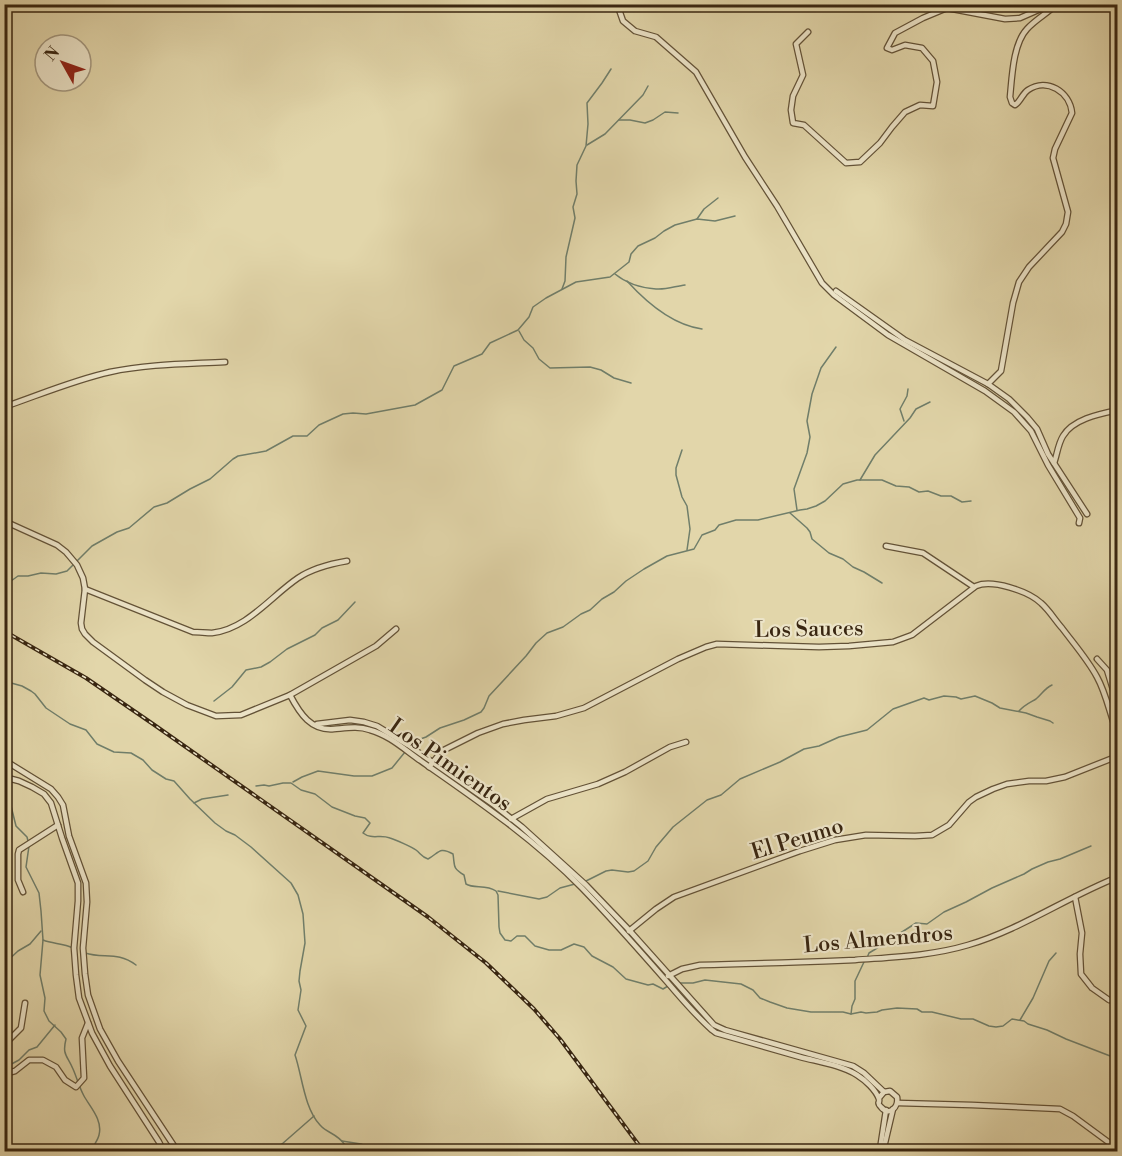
<svg xmlns="http://www.w3.org/2000/svg" width="1122" height="1156" viewBox="0 0 1122 1156" font-family="'Libre Bodoni',serif">
	<rect width="100%" height="100%" fill="#e2d6aa"/>
	<filter id="stains"><feTurbulence type="fractalNoise" baseFrequency=".00333" numOctaves="4"/><feColorMatrix values="0 0 0 0 .2 0 0 0 0 .09 0 0 0 0 .02 0 0 0 .5 -.17"/></filter>
	<radialGradient id="worn" r=".72"><stop offset=".6" stop-color="#630" stop-opacity="0"/><stop offset="1" stop-color="#630" stop-opacity=".3"/></radialGradient>
	<g fill="none" stroke-linecap="round" stroke-linejoin="round">
		<g stroke="#707e6a" stroke-width="1.5">
			<path d="M619,120H630L645,123L653,120L665,112L678,113"/>
			<path d="M587,145L605,134L643,95L648,86"/>
			<path d="M697,219L704,209L718,198"/>
			<path d="M615,274C626,283 642,288 656,289C666,290 676,286 685,285"/>
			<path d="M627,281C647,303 673,325 702,329"/>
			<path d="M562,289L565,281L566,257L575,218L573,207L577,194L576,181L577,165L586,146L588,124L587,103L602,83L611,69"/>
			<path d="M519,331L524,340L533,348L539,359L550,368L590,367L601,370L614,378L631,383"/>
			<path d="M904,421L900,409L907,396L908,389"/>
			<path d="M682,450L676,468V475L682,497L687,506L690,529L687,550"/>
			<path d="M860,480L875,455L910,418L916,409L930,402"/>
			<path d="M797,510L794,489L807,453L810,437L807,421L812,394L821,368L836,347"/>
			<path d="M790,513L807,528L810,532L812,539L829,553L843,559L853,567L864,572L882,583"/>
			<path d="M77,561L92,546L117,532L129,528L154,507L167,503L190,489L210,479L233,459L238,456L266,451L293,436H307L319,425L343,414L353,413L366,414L415,405L442,390L454,366L482,354L490,343L518,330L529,317L533,307L546,298L576,282L610,277L629,262L631,254L638,246L655,238L664,231L675,225L697,219L715,221L735,216"/>
			<path d="M4,586L18,576H28L41,573L56,574L67,571L73,565"/>
			<path d="M4,681L22,686L31,691L35,694L46,708L70,724L86,730L97,744L114,752L131,753L143,760L152,770L166,779L174,781L190,799L215,823L226,831L235,835L251,847L291,883L298,895L303,914L305,943L300,971L299,981L301,990L298,1010L306,1026L295,1055C302,1075 304,1108 320,1125C328,1134 337,1133 345,1145L344,1152"/>
			<path d="M214,701L232,687L246,670L261,667L270,662L287,649L315,635L322,628L338,620L355,602"/>
			<path d="M1019,711C1024,705 1029,703 1036,699C1042,694 1045,688 1052,685"/>
			<path d="M412,744L415,741L426,737L440,728L464,720L481,712L484,708L489,696L526,656L536,643L547,633L563,627L581,614L590,610L602,599L614,592L626,581L644,569L667,556L694,549L702,535L715,530L719,525L736,520H758L800,510L807,509L816,506L825,501L843,484L857,480H882L896,486L909,487L919,492L928,491L941,496H951L962,502L971,501"/>
			<path d="M293,782L302,777L318,771L354,776H372L392,768L405,752"/>
			<path d="M256,786L264,785L269,786L283,783H291L301,790L315,794L332,807L355,816L365,818L370,823L363,833C372,840 380,834 390,838C396,840 412,847 416,850C421,854 422,857 428,859C439,853 439,846 453,854C455,866 452,868 464,875L466,884C474,889 486,884 496,891L498,895L499,927L500,933L505,940L511,941L517,936H525L535,946L549,950H561L574,944L584,947L592,956L613,967L626,979L648,985L653,984L663,989L668,986"/>
			<path d="M4,797L11,806L16,826L27,837L28,841"/>
			<path d="M194,803L202,799L228,795"/>
			<path d="M29,846L26,867L39,893L41,911L43,940L40,975L45,998L44,1011L49,1021L61,1032L66,1039C62,1055 67,1055 73,1069C77,1078 79,1087 84,1096C90,1107 103,1120 99,1135C98,1140 93,1146 91,1152"/>
			<path d="M586,881L606,871L612,870L628,872L634,871L648,861L656,847L673,827L707,800L721,795L740,779L780,762L804,749L819,746L839,737L867,730L893,709L924,698L929,700L944,696L956,697L961,699L975,696L992,703L1000,708L1026,713L1037,717L1050,721L1053,723"/>
			<path d="M498,891L539,899L547,897L560,888L575,884"/>
			<path d="M43,940C53,944 63,943 73,948"/>
			<path d="M85,953C104,959 117,951 136,965"/>
			<path d="M867,958L869,953L874,950L916,923L927,924L944,912L966,902L992,888L1024,874L1032,869L1048,862L1060,859L1091,846"/>
			<path d="M4,964L18,951L30,944L41,931"/>
			<path d="M678,983H693L705,980L741,984L753,990L760,998L770,1002L787,1008L811,1012H843L851,1014L861,1012L866,1013L877,1012L882,1010L897,1008L917,1009L922,1012H932L961,1019H973L989,1026L996,1027L1003,1026L1012,1019L1024,1021L1028,1024L1047,1030L1066,1039L1118,1059"/>
			<path d="M851,1014L852,1006L855,999V981L864,962"/>
			<path d="M1020,1020L1033,998L1049,961L1056,953"/>
			<path d="M4,1068L19,1060L29,1050L37,1047L55,1025"/>
			<path d="M342,1141L361,1144L372,1149"/>
			<path d="M268,1152L282,1144L314,1116"/>
		</g>
		<g stroke="#635237" stroke-width="7">
			<g id="minor">
				<path d="M617,4L623,21L635,31L656,37L696,72L745,157L777,206L822,283L834,295L888,335L985,391L1014,412L1031,431L1048,465L1080,518L1079,523"/>
				<path d="M808,32L796,44L803,75L793,96L791,110L793,123L804,125L846,163L860,162L880,143L892,127L905,112L920,105L933,106L937,82L933,61L922,48L905,45L892,50L887,48L895,33L923,18L947,8L1005,19L1020,18L1052,4"/>
				<path d="M836,291L905,340L988,384L1009,399L1027,417L1037,429L1048,454L1087,514"/>
				<path d="M988,384L1001,371L1013,303L1019,282L1029,267L1062,232L1066,224L1068,212L1053,158L1055,149L1072,113C1070,92 1047,77 1028,90C1022,94 1021,101 1015,105L1012,103L1010,97C1012,77 1013,44 1027,29C1036,19 1048,13 1057,4"/>
				<path d="M4,407C39,395 74,380 110,372C147,364 187,364 225,362"/>
				<path d="M1054,463C1057,455 1058,444 1063,436C1073,419 1099,414 1118,410"/>
				<path d="M4,521L57,545L66,552L77,565L83,578L85,589L81,623L82,629L85,634L93,642L145,680L163,692L187,705L216,716L241,715L290,695L376,646L396,629"/>
				<path d="M886,546L923,553L974,587"/>
				<path d="M85,589L193,632C199,632 206,633 212,633C247,629 270,597 298,578C313,568 329,564 347,561"/>
				<path d="M1097,659L1107,670L1118,706"/>
				<path d="M290,695C300,714 311,731 334,729C347,728 358,726 370,730C389,735 405,750 421,761C477,800 534,839 582,888C612,919 640,951 668,983C682,999 696,1016 712,1030L716,1033C744,1041 772,1049 800,1057C819,1062 841,1065 857,1075C865,1080 876,1090 879,1099C880,1104 876,1102 881,1107C889,1117 899,1107 897,1097L890,1091L884,1092L879,1098"/>
				<path d="M317,724L350,720L364,722L377,726L408,745L494,805L522,827L586,885L630,931L714,1025L725,1030L853,1066L864,1073L884,1092"/>
				<path d="M4,760L51,789L58,797L63,805L69,836L86,883L87,902L83,948L85,974L88,995L100,1029L118,1061L178,1152"/>
				<path d="M429,767L442,751L478,733L503,724L524,720L556,716L584,708L678,659L706,647L717,644L819,647L849,646L893,642L912,635L976,586C992,579 1028,591 1041,603C1049,610 1055,620 1062,628C1074,644 1088,660 1097,677C1107,695 1110,716 1118,735"/>
				<path d="M4,777L19,781L32,787L44,794L51,803L62,838L78,883V901L74,948L76,975L79,998L92,1033L110,1066L159,1142L164,1152"/>
				<path d="M511,819L547,799L598,784L625,772L670,747L686,742"/>
				<path d="M23,892L18,880V854L19,850L58,825"/>
				<path d="M1075,897L1082,933L1080,954L1081,974L1092,988L1109,1000"/>
				<path d="M629,931L656,909L674,897L800,851L835,840L866,835L915,836L932,835L949,825L969,802L976,797L993,789L1007,784L1029,781H1046L1065,777L1118,756"/>
				<path d="M668,976L682,969L700,965C752,964 803,962 855,960C893,957 931,956 968,945C1020,930 1067,897 1118,877"/>
				<path d="M4,1045L21,1028L25,1003"/>
				<path d="M4,1074L15,1071L29,1060H43L56,1067L65,1080L76,1087L84,1078L82,1038L88,1023"/>
				<path d="M898,1103L972,1105L1060,1109L1073,1116L1111,1144"/>
				<path d="M880,1149L886,1110"/>
				<path d="M879,1151L885,1143L893,1109"/>
			</g>
		</g>
		<use href="#minor" stroke="#ece4c8" stroke-width="4.5"/>
		<g stroke="#392611" stroke-width="4">
			<path id="rail" d="M4,631L86,678L153,724L428,917L486,963L534,1009L560,1039L644,1152"/>
		</g>
		<use href="#rail" stroke="#ece4c8" stroke-width="1.5" stroke-dasharray="4.5" stroke-linecap="butt"/>
	</g>
	<g text-anchor="middle" stroke-width="4.5" stroke-linejoin="round" paint-order="stroke">
		<g font-size="22" fill="#392611" stroke="#ece4c8">
			<text transform="translate(809 628) rotate(-1)" y="8">Los Sauces</text>
			<text transform="translate(451 764) rotate(35)" y="8">Los Pimientos</text>
			<text transform="translate(797 838) rotate(-17)" y="8">El Peumo</text>
			<text transform="translate(878 938) rotate(-5)" y="8">Los Almendros</text>
		</g>
	</g>
	<rect width="1122" height="1156" fill="none" stroke="#e2d6aa" stroke-width="24"/>
	<rect x="6" y="6" width="1110" height="1144" fill="none" stroke="#392611" stroke-width="3"/>
	<rect x="12" y="12" width="1098" height="1132" fill="none" stroke="#392611" stroke-width="1.5"/>
	<g transform="translate(63 63) rotate(310)"><circle r="28" fill="#ece4c8" stroke="#a4987f" stroke-width="1.5"/>
	<path d="M0-4.5L10 22L0 15L-10 22Z" fill="#8f2418"/>
	<text y="-9" font-size="16" font-weight="bold" text-anchor="middle" fill="#392611">N</text>
	</g>
	<rect width="100%" height="100%" filter="url(#stains)"/>
	<rect width="100%" height="100%" fill="url(#worn)"/>
</svg>
